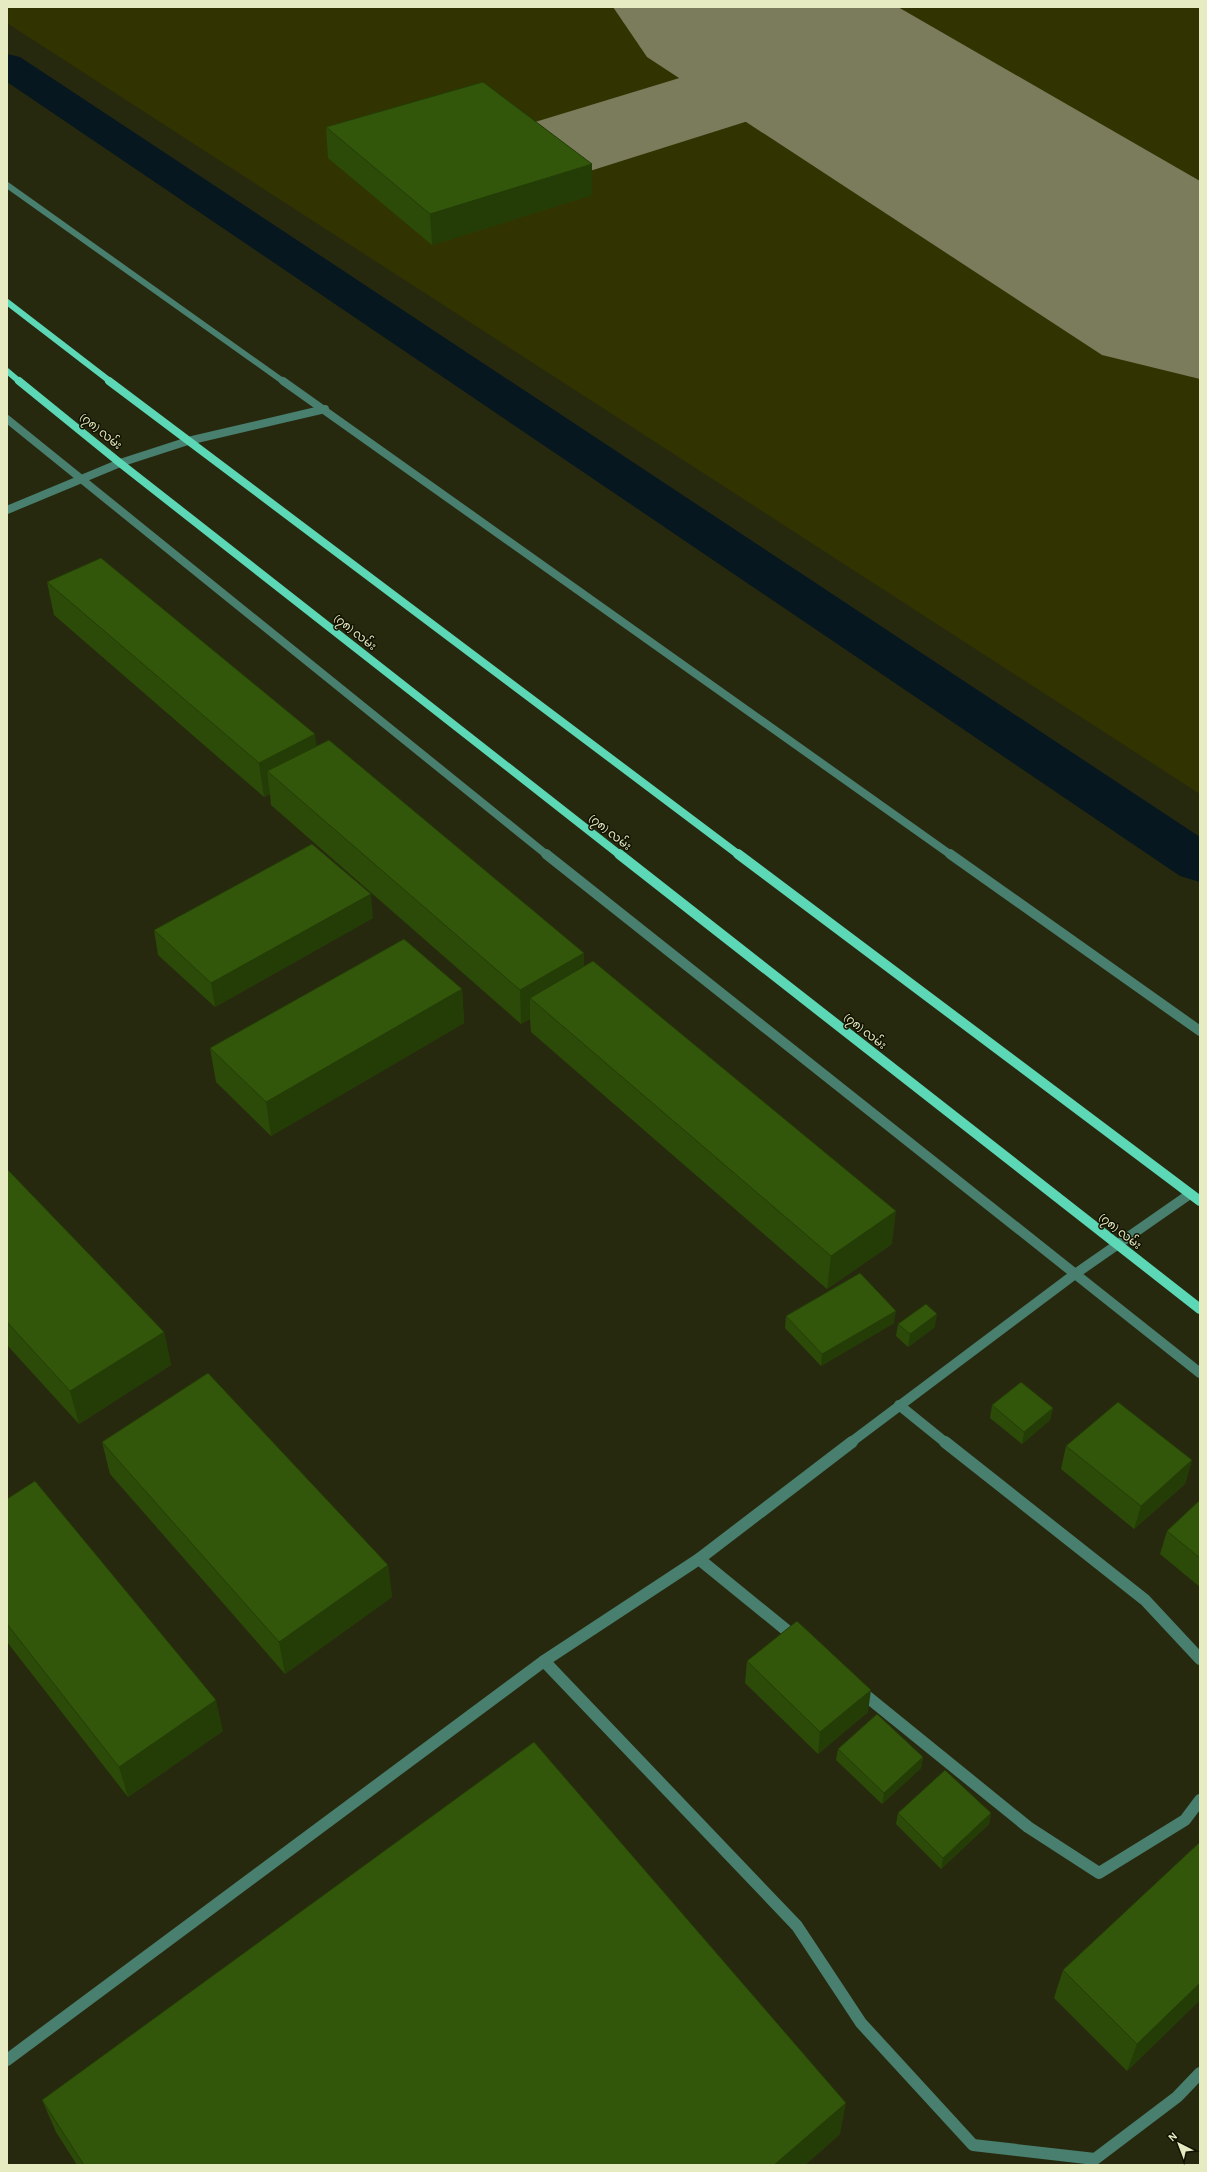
<svg xmlns="http://www.w3.org/2000/svg" width="1207" height="2172" viewBox="0 0 1207 2172" font-family="'Alegreya Sans','Noto Sans Myanmar',sans-serif">
	<rect width="100%" height="100%" fill="#27290e"/>
	<path fill="#313400" d="M7,7H1200V794L7,23Z"/>
	<g fill="none" stroke-linecap="round" stroke-linejoin="round">
		<path fill="#06171f" fill-rule="evenodd" d="M7,54L20,57L1200,837V882L1180,876L7,82Z"/>
		<path fill="#7a7c5c" fill-rule="evenodd" d="M825,36L859,44L873,65L859,86L574,176L538,185L502,176L487,154L502,132L791,44Z"/>
		<path fill="#7a7c5c" fill-rule="evenodd" d="M613,7H898L1200,181V379L1102,355L647,57Z"/>
		<path stroke="#487f6e" stroke-width="6" d="M7,185L284,382"/>
		<g stroke="#487f6e" stroke-width="8">
			<path d="M283,381L951,855"/>
			<path d="M7,419L547,855"/>
			<path d="M7,510L120,463L188,441L325,409"/>
		</g>
		<g stroke="#487f6e" stroke-width="10">
			<path d="M546,854L1200,1373"/>
			<path d="M950,854L1200,1031"/>
			<path d="M899,1405L946,1443"/>
			<path d="M850,1443L1075,1274L1190,1194"/>
		</g>
		<g stroke="#487f6e" stroke-width="12">
			<path d="M945,1442L1145,1600L1200,1659"/>
			<path d="M699,1559L796,1638"/>
			<path d="M544,1661L797,1926L861,2023L973,2145L1095,2159L1177,2097L1200,2073"/>
			<path d="M859,1690L1028,1827L1099,1873L1185,1820L1200,1800"/>
			<path d="M7,2060L544,1661L699,1559L852,1442"/>
		</g>
		<g stroke="#5cd8b6" stroke-width="6">
			<path d="M7,302L111,382"/>
			<path d="M7,371L20,382"/>
		</g>
		<g stroke="#5cd8b6" stroke-width="8">
			<path d="M19,381L120,463L620,855"/>
			<path d="M109,381L739,855"/>
		</g>
		<g stroke="#5cd8b6" stroke-width="10">
			<path d="M619,854L1200,1309"/>
			<path d="M738,854L1200,1201"/>
		</g>
	</g>
	<g fill="#2c4b09">
		<path d="M326,127L592,195L432,245L328,158Z"/>
		<path d="M47,582L317,746L584,966L892,1244L827,1289L531,1032L530,1019L521,1024L271,805L270,794L264,797L54,615Z"/>
		<path d="M373,918L215,1007L158,955L154,930Z"/>
		<path d="M462,989L464,1023L271,1136L216,1082L210,1048Z"/>
		<path d="M7,1169L164,1332L171,1365L79,1424L7,1345Z"/>
		<path d="M786,1316L894,1323L821,1366L785,1328Z"/>
		<path d="M898,1324L935,1327L908,1347L896,1336Z"/>
		<path d="M992,1405L1053,1408L1050,1420L1022,1444L990,1418Z"/>
		<path d="M102,1442L388,1565L392,1597L285,1674L110,1474Z"/>
		<path d="M1066,1446L1192,1460L1185,1484L1134,1529L1061,1469Z"/>
		<path d="M7,1499L223,1731L128,1797L7,1642Z"/>
		<path d="M1200,1500V1587L1160,1554L1167,1531Z"/>
		<path d="M747,1661L868,1712L818,1754L745,1683Z"/>
		<path d="M838,1749L923,1757L921,1768L882,1804L836,1760Z"/>
		<path d="M898,1813H991L989,1824L941,1869L896,1824Z"/>
		<path d="M1200,1842V2000L1127,2071L1054,1998L1063,1970Z"/>
		<path d="M42,2100L840,2134L805,2165H77L56,2132Z"/>
	</g>
	<g fill="#243d07">
		<path d="M592,164V195L432,245L430,214Z"/>
		<path d="M315,734L319,768L267,771L270,794L264,797L259,763Z"/>
		<path d="M371,894L373,918L215,1007L211,983Z"/>
		<path d="M584,953V987L530,998V1019L521,1024L520,990Z"/>
		<path d="M462,989L464,1023L271,1136L266,1102Z"/>
		<path d="M896,1211L892,1244L827,1289L831,1256Z"/>
		<path d="M896,1311L894,1323L821,1366L822,1354Z"/>
		<path d="M937,1314L935,1327L908,1347L910,1334Z"/>
		<path d="M164,1332L171,1365L79,1424L70,1391Z"/>
		<path d="M1053,1408L1050,1420L1022,1444L1024,1432Z"/>
		<path d="M1192,1460L1185,1484L1134,1529L1141,1506Z"/>
		<path d="M388,1565L392,1597L285,1674L279,1642Z"/>
		<path d="M871,1690L868,1712L818,1754L820,1732Z"/>
		<path d="M216,1700L223,1731L128,1797L119,1767Z"/>
		<path d="M923,1757L921,1768L882,1804L884,1793Z"/>
		<path d="M991,1813L989,1824L941,1869L943,1858Z"/>
		<path d="M1200,1983V2000L1127,2071L1137,2044Z"/>
		<path d="M846,2103L840,2134L805,2165H774Z"/>
	</g>
	<g fill="#33570a" stroke="#243d07">
		<path d="M483,82L592,164L430,214L326,127Z"/>
		<path d="M101,558L315,734L259,763L47,582Z"/>
		<path d="M329,740L584,953L520,990L267,771Z"/>
		<path d="M312,844L371,894L211,983L154,930Z"/>
		<path d="M404,939L462,989L266,1102L210,1048Z"/>
		<path d="M593,961L896,1211L831,1256L530,998Z"/>
		<path d="M7,1169L164,1332L70,1391L7,1322Z"/>
		<path d="M860,1273L896,1311L822,1354L786,1316Z"/>
		<path d="M926,1304L937,1314L910,1334L898,1324Z"/>
		<path d="M208,1373L388,1565L279,1642L102,1442Z"/>
		<path d="M1021,1382L1053,1408L1024,1432L992,1405Z"/>
		<path d="M1118,1402L1192,1460L1141,1506L1066,1446Z"/>
		<path d="M35,1481L216,1700L119,1767L7,1624V1499Z"/>
		<path d="M1200,1500V1558L1167,1531Z"/>
		<path d="M797,1621L871,1690L820,1732L747,1661Z"/>
		<path d="M877,1714L923,1757L884,1793L838,1749Z"/>
		<path d="M534,1742L846,2103L774,2165H84L42,2100Z"/>
		<path d="M945,1770L991,1813L943,1858L898,1813Z"/>
		<path d="M1200,1842V1983L1137,2044L1063,1970Z"/>
	</g>
	<g text-anchor="middle" stroke-width="3" stroke-linejoin="round" paint-order="stroke">
		<g font-size="12" fill="#e7ebc2" stroke="#111200">
			<text transform="translate(101 431) rotate(39)" y="4">(၇၈) လမ်း</text>
			<text transform="translate(355 632) rotate(38)" y="4">(၇၈) လမ်း</text>
			<text transform="translate(610 832) rotate(38)" y="4">(၇၈) လမ်း</text>
			<text transform="translate(865 1031) rotate(38)" y="4">(၇၈) လမ်း</text>
			<text transform="translate(1120 1231) rotate(38)" y="4">(၇၈) လမ်း</text>
		</g>
	</g>
	<rect width="1207" height="2172" fill="none" stroke="#e7ebc2" stroke-width="16"/>
	<g transform="translate(1179 2144) rotate(318)" stroke="#111200" stroke-width="3" paint-order="stroke">
	<path d="M0-3L7 15L0 10L-7 15Z" fill="#e7ebc2"/>
	<text y="-6" font-size="11" font-weight="bold" text-anchor="middle" fill="#e7ebc2">N</text>
	</g>
</svg>
